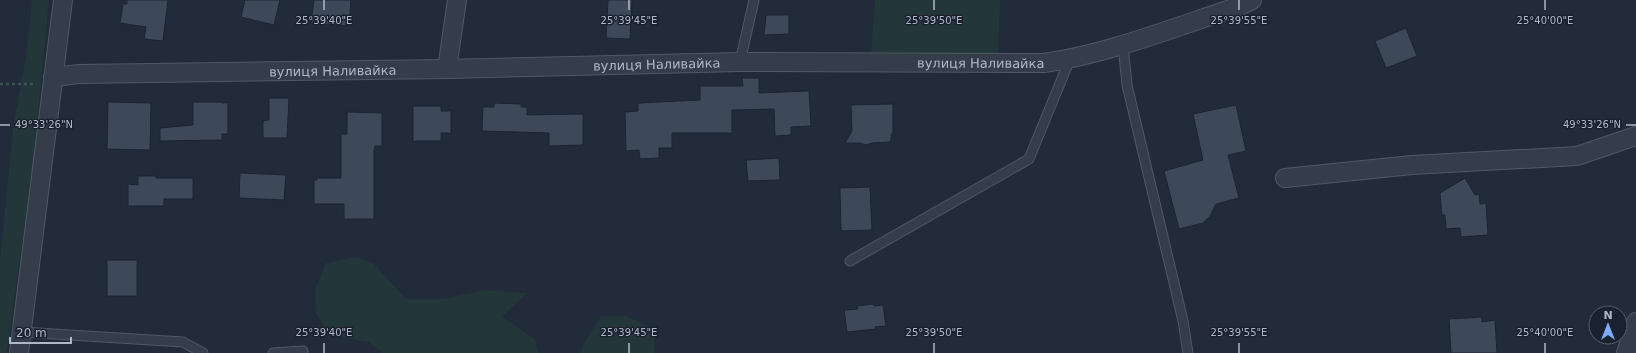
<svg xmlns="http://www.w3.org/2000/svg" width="1636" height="353" viewBox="0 0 1636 353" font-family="'DejaVu Sans',sans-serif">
	<rect width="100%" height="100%" fill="#212b3a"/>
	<g fill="#23373b">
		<path d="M32,0H49L33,162L7,353H0V261L13,129L27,50Z"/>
		<path d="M875,0H1000L998,56L871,54Z"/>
		<path d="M356,257L374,264L406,299H444L485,290L527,293L502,317L535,339L538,353H383L368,342L330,335L316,314L315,289L326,263Z"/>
		<path d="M624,315L655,329L654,353H581L583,345L601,316Z"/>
	</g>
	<g fill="#3d4959" stroke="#1c2431">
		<path d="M127,0H168L163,41L144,39L146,27L120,23L123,4H127Z"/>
		<path d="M245,0H280L274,25L241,17Z"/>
		<path d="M314,0H351L349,26L311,23Z"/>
		<path d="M608,0H632L630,39L606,38Z"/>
		<path d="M766,15H789V34L764,35Z"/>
		<path d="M1406,28L1417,56L1386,68L1375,41Z"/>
		<path d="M742,78H759V93L809,91L811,126L791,127V135L775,136L774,109L732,110V133H672V148H659V158L640,159L639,150L626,151L625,112L638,111V103L700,100V86H743Z"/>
		<path d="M269,98H289L287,138H263V121L269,120Z"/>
		<path d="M108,102L151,103L150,150L107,149Z"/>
		<path d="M193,102H222V103H228V134H222V140L160,141V128L193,125Z"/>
		<path d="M494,103L521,104V107H527V115L583,114V145L549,146V133L482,131L483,107H494Z"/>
		<path d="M893,104V133H892L890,142L872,143L866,145L860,143H845L852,131L851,105Z"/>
		<path d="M1236,105L1246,151L1228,155L1239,198L1216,204L1210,216L1203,223L1179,229L1164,171L1203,160L1193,114Z"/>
		<path d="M413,106H441V111H451V133H441V141H413Z"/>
		<path d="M347,112L382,113V146H375L374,151V219H344V204H314V180H317V178H341V134H347Z"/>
		<path d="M779,158L780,180L748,181L746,160Z"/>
		<path d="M240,173L286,175L284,200L239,198Z"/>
		<path d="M138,176H156V178H193V199H164V206H128V184L138,185Z"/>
		<path d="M1465,178L1475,195L1479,194L1480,204L1486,203L1488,235L1461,237L1460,228L1446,229L1445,215H1442L1440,193Z"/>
		<path d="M870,187L872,230L841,231L840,188Z"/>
		<rect x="107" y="260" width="30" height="36"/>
		<path d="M874,304V306L883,305L886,326L875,327L876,329L847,332L844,310L858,309L857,306Z"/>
		<path d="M1482,317V322L1495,320L1497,353H1451L1449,319Z"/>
	</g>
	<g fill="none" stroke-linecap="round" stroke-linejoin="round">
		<g stroke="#505865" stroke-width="11">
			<g id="service">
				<path d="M1123,45L1127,85L1183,321L1188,353"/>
				<path d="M740,62L754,0"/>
				<path d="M850,261L1029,159L1070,59"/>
				<path d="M21,332L183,342L203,353"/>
				<path d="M273,353L303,351"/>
			</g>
		</g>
		<g stroke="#505865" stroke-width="20">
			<g id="minor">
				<path d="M447,69L457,0"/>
				<path id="s1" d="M53,77L79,74L447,69L740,62L1044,63C1111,53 1175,27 1240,6L1252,0"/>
				<path d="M1285,178L1412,165L1577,156L1636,136"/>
				<path d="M19,353L63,0"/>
				<path d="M1626,353L1636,322"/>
			</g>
		</g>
		<path stroke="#3e5355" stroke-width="2.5" stroke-dasharray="3 3" stroke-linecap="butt" d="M0,84H33"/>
		<use href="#service" stroke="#353d4a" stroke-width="9"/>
		<use href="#minor" stroke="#353d4a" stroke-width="18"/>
	</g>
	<path fill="none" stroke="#b0b8c6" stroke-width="1.5" d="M324,0V10M629,0V10M934,0V10M1239,0V10M1545,0V10M0,125H10M1626,125H1636M324,343V353M629,343V353M934,343V353M1239,343V353M1545,343V353"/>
	<g text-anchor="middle" stroke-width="3" stroke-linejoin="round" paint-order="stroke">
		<g font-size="13" fill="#b0b8c6" stroke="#1a222f">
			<text dy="5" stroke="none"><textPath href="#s1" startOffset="928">вулиця Наливайка</textPath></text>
			<text dy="5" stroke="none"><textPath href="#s1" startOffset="604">вулиця Наливайка</textPath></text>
			<text dy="5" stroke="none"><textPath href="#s1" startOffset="280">вулиця Наливайка</textPath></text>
		</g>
	</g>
	<g font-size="10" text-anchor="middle" fill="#b0b8c6" stroke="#1a222f" stroke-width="3" stroke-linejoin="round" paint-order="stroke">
		<text x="324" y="24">25°39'40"E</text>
		<text x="629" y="24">25°39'45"E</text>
		<text x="934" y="24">25°39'50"E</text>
		<text x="1239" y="24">25°39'55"E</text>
		<text x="1545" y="24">25°40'00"E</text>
		<text x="44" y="128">49°33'26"N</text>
		<text x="1592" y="128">49°33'26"N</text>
		<text x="324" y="336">25°39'40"E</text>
		<text x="629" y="336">25°39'45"E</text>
		<text x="934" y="336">25°39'50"E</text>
		<text x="1239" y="336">25°39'55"E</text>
		<text x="1545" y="336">25°40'00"E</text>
	</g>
	<g transform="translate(1608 325)"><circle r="19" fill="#1a222f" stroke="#565e6b"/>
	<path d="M0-3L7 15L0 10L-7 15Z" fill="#82acf9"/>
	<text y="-6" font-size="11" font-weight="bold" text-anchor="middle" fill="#b0b8c6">N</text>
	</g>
	<path d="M10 337v6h61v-6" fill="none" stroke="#b0b8c6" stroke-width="2"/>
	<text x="16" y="337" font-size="12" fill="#b0b8c6" stroke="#1a222f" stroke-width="3" paint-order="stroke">20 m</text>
</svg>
